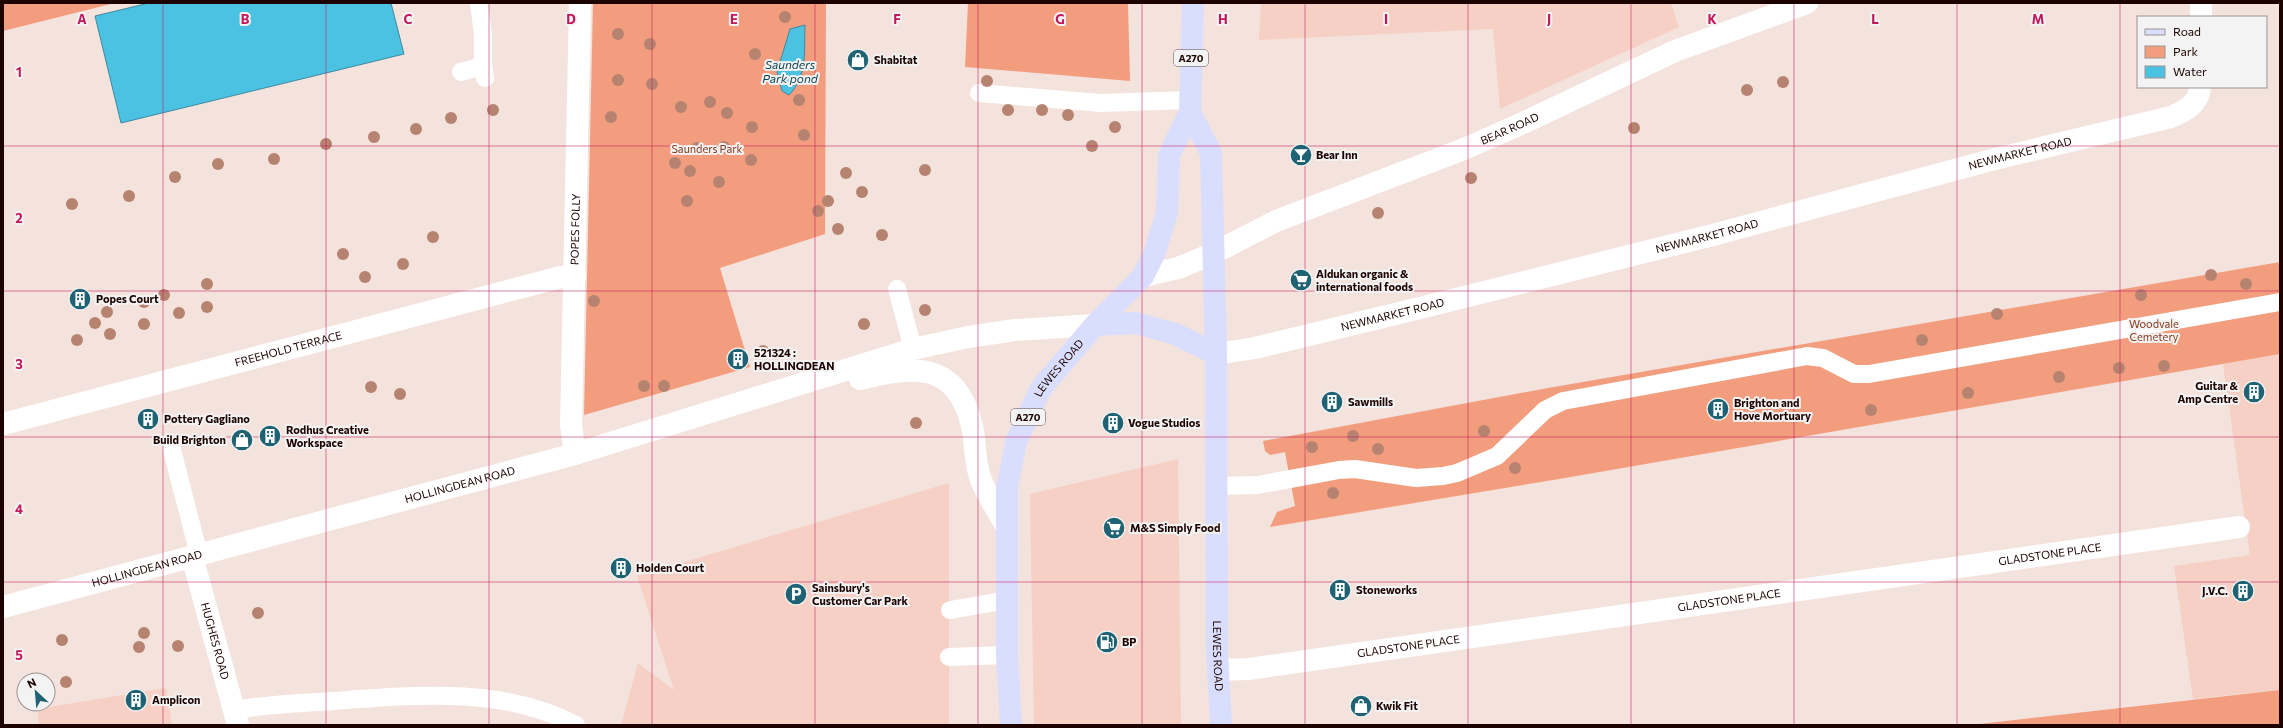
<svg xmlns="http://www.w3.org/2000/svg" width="2283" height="728" viewBox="0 0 2283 728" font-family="Commissioner,sans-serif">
	<rect width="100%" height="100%" fill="#f4e2dc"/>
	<g fill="#f6d0c4">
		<path d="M1261,3H1671L1679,27L1500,109L1493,29L1259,40Z"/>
		<path d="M2280,354V690L2193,699L2174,566L2250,555L2223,364Z"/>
		<path d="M1178,459L1181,725H1034L1030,494Z"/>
		<path d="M949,483V725H621L638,663L674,690L637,576Z"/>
		<path d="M166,688L172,725H39L37,709Z"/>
	</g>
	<g fill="#f39d7f">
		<path d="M3,3H115L3,31Z"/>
		<path d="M593,3H826L825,234L720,268L750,367L584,415Z"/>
		<path d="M968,3H1128L1130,81L965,67Z"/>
		<path d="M2280,262V354L1559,479L1270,527L1277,512L1295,506L1285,452L1270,455L1265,451L1263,441L1548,388Z"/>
		<path d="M2280,690V725H1971Z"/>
	</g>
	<g fill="#4cc2e3" stroke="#3e899f">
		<path d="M149,3H391L404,54L121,123L95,16Z"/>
		<path d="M805,25C804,51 808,75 789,95L782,91L777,72L790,29Z"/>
	</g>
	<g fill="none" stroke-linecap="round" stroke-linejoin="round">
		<g stroke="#fff" stroke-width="18">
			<path d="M479,3L483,35V66L485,78"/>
			<path d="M461,72L483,66"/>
			<path d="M979,93L1101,103L1189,100"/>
			<path d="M897,289L913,349"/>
			<path d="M172,450L199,555"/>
			<path d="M1216,486L1258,485L1339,470L1355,469L1416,478L1443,476L1457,473L1497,456L1545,410L1563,401L1807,356L1823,358L1854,374H1869L2280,302"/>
			<path d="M950,610L1008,600"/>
			<path d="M949,657L1007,655"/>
			<path d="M235,710C268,704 301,703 334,701C414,695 503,686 576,725"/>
		</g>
		<g stroke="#fff" stroke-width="22">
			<path d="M2201,17V3"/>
			<path id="s1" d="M1216,354L1255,348L1428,306L1713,235L1995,159L2171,117C2185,111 2199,104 2200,87"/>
			<path id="s2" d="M3,424L561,277H575"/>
			<path id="s3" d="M575,454L571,425L580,3"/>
			<path id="s4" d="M192,556L238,725"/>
			<path id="s5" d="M1218,670L1249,669L2239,527"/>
		</g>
		<g stroke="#fff" stroke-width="22">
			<path id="s6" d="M1143,276L1178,268L1212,254L1276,221L1464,149L1523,123L1675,51L1807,3"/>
			<path d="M860,379C913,365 957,361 972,426C976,443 974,463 981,480C987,496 999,512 1007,528"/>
			<path id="s7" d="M3,607L575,454L913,349L968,337L1015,330L1095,325"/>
		</g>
		<g stroke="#dadefe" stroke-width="22">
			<path id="s8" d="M1193,3L1190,112L1211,153L1216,354L1217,652L1221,725"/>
			<path d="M1095,325L1136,323L1175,334L1216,354"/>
			<path id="s9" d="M1011,725L1007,655V488L1016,442L1039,392L1047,381L1095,325L1143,276L1155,252L1167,212L1169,155L1190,112"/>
		</g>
	</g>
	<g fill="#b68371">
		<circle cx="785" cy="17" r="6"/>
		<circle cx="618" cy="34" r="6"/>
		<circle cx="650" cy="44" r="6"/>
		<circle cx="755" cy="54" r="6"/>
		<circle cx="618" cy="80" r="6"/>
		<circle cx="987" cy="81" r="6"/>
		<circle cx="1783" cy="82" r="6"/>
		<circle cx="652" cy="84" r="6"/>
		<circle cx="1747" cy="90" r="6"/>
		<circle cx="799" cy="100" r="6"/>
		<circle cx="710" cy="102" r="6"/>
		<circle cx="681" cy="107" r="6"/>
		<circle cx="493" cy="110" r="6"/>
		<circle cx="1008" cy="110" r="6"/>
		<circle cx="1042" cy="110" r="6"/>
		<circle cx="727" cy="113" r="6"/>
		<circle cx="1068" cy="115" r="6"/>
		<circle cx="611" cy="117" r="6"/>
		<circle cx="451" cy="118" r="6"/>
		<circle cx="752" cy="127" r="6"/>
		<circle cx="1115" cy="127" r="6"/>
		<circle cx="1634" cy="128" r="6"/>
		<circle cx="416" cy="129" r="6"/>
		<circle cx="804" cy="135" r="6"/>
		<circle cx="374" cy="137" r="6"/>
		<circle cx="326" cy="144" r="6"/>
		<circle cx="1092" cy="146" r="6"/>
		<circle cx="724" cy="147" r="6"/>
		<circle cx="697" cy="148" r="6"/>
		<circle cx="274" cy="159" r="6"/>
		<circle cx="751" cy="160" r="6"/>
		<circle cx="675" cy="163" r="6"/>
		<circle cx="218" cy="164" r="6"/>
		<circle cx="925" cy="170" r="6"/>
		<circle cx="690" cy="171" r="6"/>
		<circle cx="846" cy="173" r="6"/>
		<circle cx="175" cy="177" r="6"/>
		<circle cx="1471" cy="178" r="6"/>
		<circle cx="719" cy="182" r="6"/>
		<circle cx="862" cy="192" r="6"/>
		<circle cx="129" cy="196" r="6"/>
		<circle cx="687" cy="201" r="6"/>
		<circle cx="828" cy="201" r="6"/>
		<circle cx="72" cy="204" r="6"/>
		<circle cx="818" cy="211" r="6"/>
		<circle cx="1378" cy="213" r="6"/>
		<circle cx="838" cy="229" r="6"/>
		<circle cx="882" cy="235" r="6"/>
		<circle cx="433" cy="237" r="6"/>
		<circle cx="343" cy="254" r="6"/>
		<circle cx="403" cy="264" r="6"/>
		<circle cx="2211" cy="275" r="6"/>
		<circle cx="365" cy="277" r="6"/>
		<circle cx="207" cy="284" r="6"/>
		<circle cx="2246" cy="284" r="6"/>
		<circle cx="164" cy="295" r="6"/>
		<circle cx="2141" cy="295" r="6"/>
		<circle cx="594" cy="301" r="6"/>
		<circle cx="144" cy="302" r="6"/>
		<circle cx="207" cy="307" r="6"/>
		<circle cx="925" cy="310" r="6"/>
		<circle cx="107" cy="312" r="6"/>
		<circle cx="179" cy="313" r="6"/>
		<circle cx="1997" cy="314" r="6"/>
		<circle cx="95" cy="323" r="6"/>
		<circle cx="144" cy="324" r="6"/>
		<circle cx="864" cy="324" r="6"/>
		<circle cx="110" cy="334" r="6"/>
		<circle cx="77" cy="340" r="6"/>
		<circle cx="1922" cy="340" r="6"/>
		<circle cx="763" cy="351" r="6"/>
		<circle cx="2164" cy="366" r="6"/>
		<circle cx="2119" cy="368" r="6"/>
		<circle cx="2059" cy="377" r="6"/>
		<circle cx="644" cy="386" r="6"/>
		<circle cx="664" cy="386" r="6"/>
		<circle cx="371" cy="387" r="6"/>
		<circle cx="1968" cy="393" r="6"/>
		<circle cx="400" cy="394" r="6"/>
		<circle cx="1871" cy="410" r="6"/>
		<circle cx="916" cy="423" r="6"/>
		<circle cx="1484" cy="431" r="6"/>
		<circle cx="1353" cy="436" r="6"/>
		<circle cx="1312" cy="447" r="6"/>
		<circle cx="1378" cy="449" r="6"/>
		<circle cx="1515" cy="468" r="6"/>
		<circle cx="1333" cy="493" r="6"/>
		<circle cx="258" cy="613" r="6"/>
		<circle cx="144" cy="633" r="6"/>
		<circle cx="62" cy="640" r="6"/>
		<circle cx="178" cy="646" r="6"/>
		<circle cx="139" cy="647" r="6"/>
		<circle cx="66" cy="682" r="6"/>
	</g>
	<path fill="none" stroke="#c2185b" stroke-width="1" stroke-opacity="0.55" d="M163,3V725M326,3V725M489,3V725M652,3V725M815,3V725M978,3V725M1142,3V725M1305,3V725M1468,3V725M1631,3V725M1794,3V725M1957,3V725M2120,3V725M3,146H2280M3,291H2280M3,437H2280M3,582H2280"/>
	<defs>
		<g id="shop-disc" transform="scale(1.15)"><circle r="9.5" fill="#1e6274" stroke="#f3f3f3"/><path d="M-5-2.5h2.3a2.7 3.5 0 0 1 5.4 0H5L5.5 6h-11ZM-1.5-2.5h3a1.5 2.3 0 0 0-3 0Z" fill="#fff"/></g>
		<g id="bar-disc" transform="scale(1.15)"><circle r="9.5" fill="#1e6274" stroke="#f3f3f3"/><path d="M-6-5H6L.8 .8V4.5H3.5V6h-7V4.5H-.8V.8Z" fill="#fff"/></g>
		<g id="supermarket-disc" transform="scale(1.15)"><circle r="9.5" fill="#1e6274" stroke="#f3f3f3"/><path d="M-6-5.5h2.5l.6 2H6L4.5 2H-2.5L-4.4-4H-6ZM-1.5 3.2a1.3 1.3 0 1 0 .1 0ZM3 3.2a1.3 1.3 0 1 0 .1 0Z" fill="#fff"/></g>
		<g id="building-disc" transform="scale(1.15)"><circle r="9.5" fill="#1e6274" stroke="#f3f3f3"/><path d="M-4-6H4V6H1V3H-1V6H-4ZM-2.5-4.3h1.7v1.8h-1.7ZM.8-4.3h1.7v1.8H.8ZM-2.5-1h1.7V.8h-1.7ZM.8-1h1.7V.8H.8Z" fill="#fff"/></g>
		<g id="parking-disc" transform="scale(1.15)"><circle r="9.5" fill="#1e6274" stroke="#f3f3f3"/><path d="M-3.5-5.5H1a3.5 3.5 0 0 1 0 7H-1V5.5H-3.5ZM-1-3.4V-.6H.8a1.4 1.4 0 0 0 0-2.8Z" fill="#fff"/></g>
		<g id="fuel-disc" transform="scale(1.15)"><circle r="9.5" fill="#1e6274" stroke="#f3f3f3"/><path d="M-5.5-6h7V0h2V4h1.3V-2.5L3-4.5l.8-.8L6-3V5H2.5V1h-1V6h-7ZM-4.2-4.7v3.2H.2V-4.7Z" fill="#fff"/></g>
	</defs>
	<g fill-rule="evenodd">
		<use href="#shop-disc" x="858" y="60"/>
		<use href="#bar-disc" x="1301" y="155"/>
		<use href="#supermarket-disc" x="1301" y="280"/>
		<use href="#building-disc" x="80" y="299"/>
		<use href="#building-disc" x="738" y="359"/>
		<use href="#building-disc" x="2254" y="392"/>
		<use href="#building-disc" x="1332" y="402"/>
		<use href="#building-disc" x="1718" y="409"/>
		<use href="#building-disc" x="148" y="419"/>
		<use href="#building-disc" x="1113" y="423"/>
		<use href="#building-disc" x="270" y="436"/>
		<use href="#shop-disc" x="242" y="440"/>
		<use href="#supermarket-disc" x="1114" y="528"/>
		<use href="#building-disc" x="621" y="568"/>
		<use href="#building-disc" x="1340" y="590"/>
		<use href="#building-disc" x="2243" y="591"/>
		<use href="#parking-disc" x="796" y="594"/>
		<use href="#fuel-disc" x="1107" y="642"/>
		<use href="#building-disc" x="136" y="700"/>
		<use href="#shop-disc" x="1361" y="706"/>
	</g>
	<g text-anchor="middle" stroke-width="4" stroke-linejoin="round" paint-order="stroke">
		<g fill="#f3f3f3" stroke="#5c4b49" stroke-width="1">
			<rect x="1174" y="50" width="34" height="16" rx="3"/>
			<rect x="1011" y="409" width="34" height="16" rx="3"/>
		</g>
		<g font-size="10" font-weight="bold" fill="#1c0300">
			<text x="1191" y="62">A270</text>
			<text x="1028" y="421">A270</text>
		</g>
		<g font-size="11" font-weight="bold" fill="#1c0300" stroke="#f3f3f3" text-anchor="start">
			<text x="874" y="64">Shabitat</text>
			<text x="1316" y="159">Bear Inn</text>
			<text x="1316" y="278">Aldukan organic &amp;<tspan x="1316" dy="13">international foods</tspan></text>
			<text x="96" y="303">Popes Court</text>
			<text x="754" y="357">521324 :<tspan x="754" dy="13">HOLLINGDEAN</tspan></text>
			<text x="2238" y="390" text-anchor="end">Guitar &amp;<tspan x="2238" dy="13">Amp Centre</tspan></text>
			<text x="1348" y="406">Sawmills</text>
			<text x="1734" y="407">Brighton and<tspan x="1734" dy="13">Hove Mortuary</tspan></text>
			<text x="164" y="423">Pottery Gagliano</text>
			<text x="1128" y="427">Vogue Studios</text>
			<text x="286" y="434">Rodhus Creative<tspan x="286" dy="13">Workspace</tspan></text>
			<text x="226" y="444" text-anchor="end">Build Brighton</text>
			<text x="1130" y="532">M&amp;S Simply Food</text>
			<text x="636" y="572">Holden Court</text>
			<text x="812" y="592">Sainsbury's<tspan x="812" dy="13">Customer Car Park</tspan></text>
			<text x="1356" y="594">Stoneworks</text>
			<text x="2228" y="595" text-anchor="end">J.V.C.</text>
			<text x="1122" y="646">BP</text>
			<text x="152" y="704">Amplicon</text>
			<text x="1376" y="710">Kwik Fit</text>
		</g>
		<g font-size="11" fill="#1c0300" stroke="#f3f3f3">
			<text dy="4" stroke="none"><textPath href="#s6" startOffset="396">BEAR ROAD</textPath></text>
			<text dy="4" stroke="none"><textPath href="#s1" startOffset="829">NEWMARKET ROAD</textPath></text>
			<text dy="4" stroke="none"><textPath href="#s3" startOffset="225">POPES FOLLY</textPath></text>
			<text dy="4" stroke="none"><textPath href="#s1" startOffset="505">NEWMARKET ROAD</textPath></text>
			<text dy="4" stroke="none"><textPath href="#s1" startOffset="181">NEWMARKET ROAD</textPath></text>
			<text dy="4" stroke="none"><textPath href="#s2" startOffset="295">FREEHOLD TERRACE</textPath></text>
			<text dy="4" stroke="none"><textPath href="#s9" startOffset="370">LEWES ROAD</textPath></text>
			<text dy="4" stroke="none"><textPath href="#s7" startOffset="473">HOLLINGDEAN ROAD</textPath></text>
			<text dy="4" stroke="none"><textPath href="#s5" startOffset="840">GLADSTONE PLACE</textPath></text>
			<text dy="4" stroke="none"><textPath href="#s7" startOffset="149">HOLLINGDEAN ROAD</textPath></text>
			<text dy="4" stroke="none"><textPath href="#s5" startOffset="516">GLADSTONE PLACE</textPath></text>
			<text dy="4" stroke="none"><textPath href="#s4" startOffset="88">HUGHES ROAD</textPath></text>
			<text dy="4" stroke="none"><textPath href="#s5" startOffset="192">GLADSTONE PLACE</textPath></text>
			<text dy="4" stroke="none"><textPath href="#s8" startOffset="658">LEWES ROAD</textPath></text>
		</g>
		<g font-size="11" fill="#843619" stroke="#f3f3f3">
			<text x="707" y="153">Saunders Park</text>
			<text x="2154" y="328">Woodvale<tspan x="2154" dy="13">Cemetery</tspan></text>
		</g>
		<g font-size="12" font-style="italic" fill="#083f4c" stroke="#f3f3f3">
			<text x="790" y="69">Saunders<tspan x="790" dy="14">Park pond</tspan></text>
		</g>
	</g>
	<g font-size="13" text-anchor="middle" font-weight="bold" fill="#c2185b" stroke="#f3f3f3" stroke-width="4" stroke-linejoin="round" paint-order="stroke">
		<text x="82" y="24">A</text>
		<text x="245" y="24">B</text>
		<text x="408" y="24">C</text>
		<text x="571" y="24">D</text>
		<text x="734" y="24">E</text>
		<text x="897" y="24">F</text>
		<text x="1060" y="24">G</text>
		<text x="1223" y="24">H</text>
		<text x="1386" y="24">I</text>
		<text x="1549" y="24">J</text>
		<text x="1712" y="24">K</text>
		<text x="1875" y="24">L</text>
		<text x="2038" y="24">M</text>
		<text x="19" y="77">1</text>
		<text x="19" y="223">2</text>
		<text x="19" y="369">3</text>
		<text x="19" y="514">4</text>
		<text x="19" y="660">5</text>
	</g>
	<rect width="2283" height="728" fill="none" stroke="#1c0300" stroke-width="8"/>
	<rect x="2137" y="16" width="130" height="72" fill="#f3f3f3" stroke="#9d9392"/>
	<rect x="2145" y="29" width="20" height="6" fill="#dadefe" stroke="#9d9392"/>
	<text x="2173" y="36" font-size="12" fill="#1c0300">Road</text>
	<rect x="2145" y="46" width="20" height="12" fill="#f39d7f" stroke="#9d9392"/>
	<text x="2173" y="56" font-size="12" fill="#1c0300">Park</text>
	<rect x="2145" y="66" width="20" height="12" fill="#4cc2e3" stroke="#9d9392"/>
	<text x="2173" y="76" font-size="12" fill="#1c0300">Water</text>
	<g transform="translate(36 692) rotate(334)"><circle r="19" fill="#f3f3f3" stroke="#9d9392"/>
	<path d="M0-3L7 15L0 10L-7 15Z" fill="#1e6274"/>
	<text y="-6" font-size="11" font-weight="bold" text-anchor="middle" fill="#1c0300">N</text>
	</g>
</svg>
